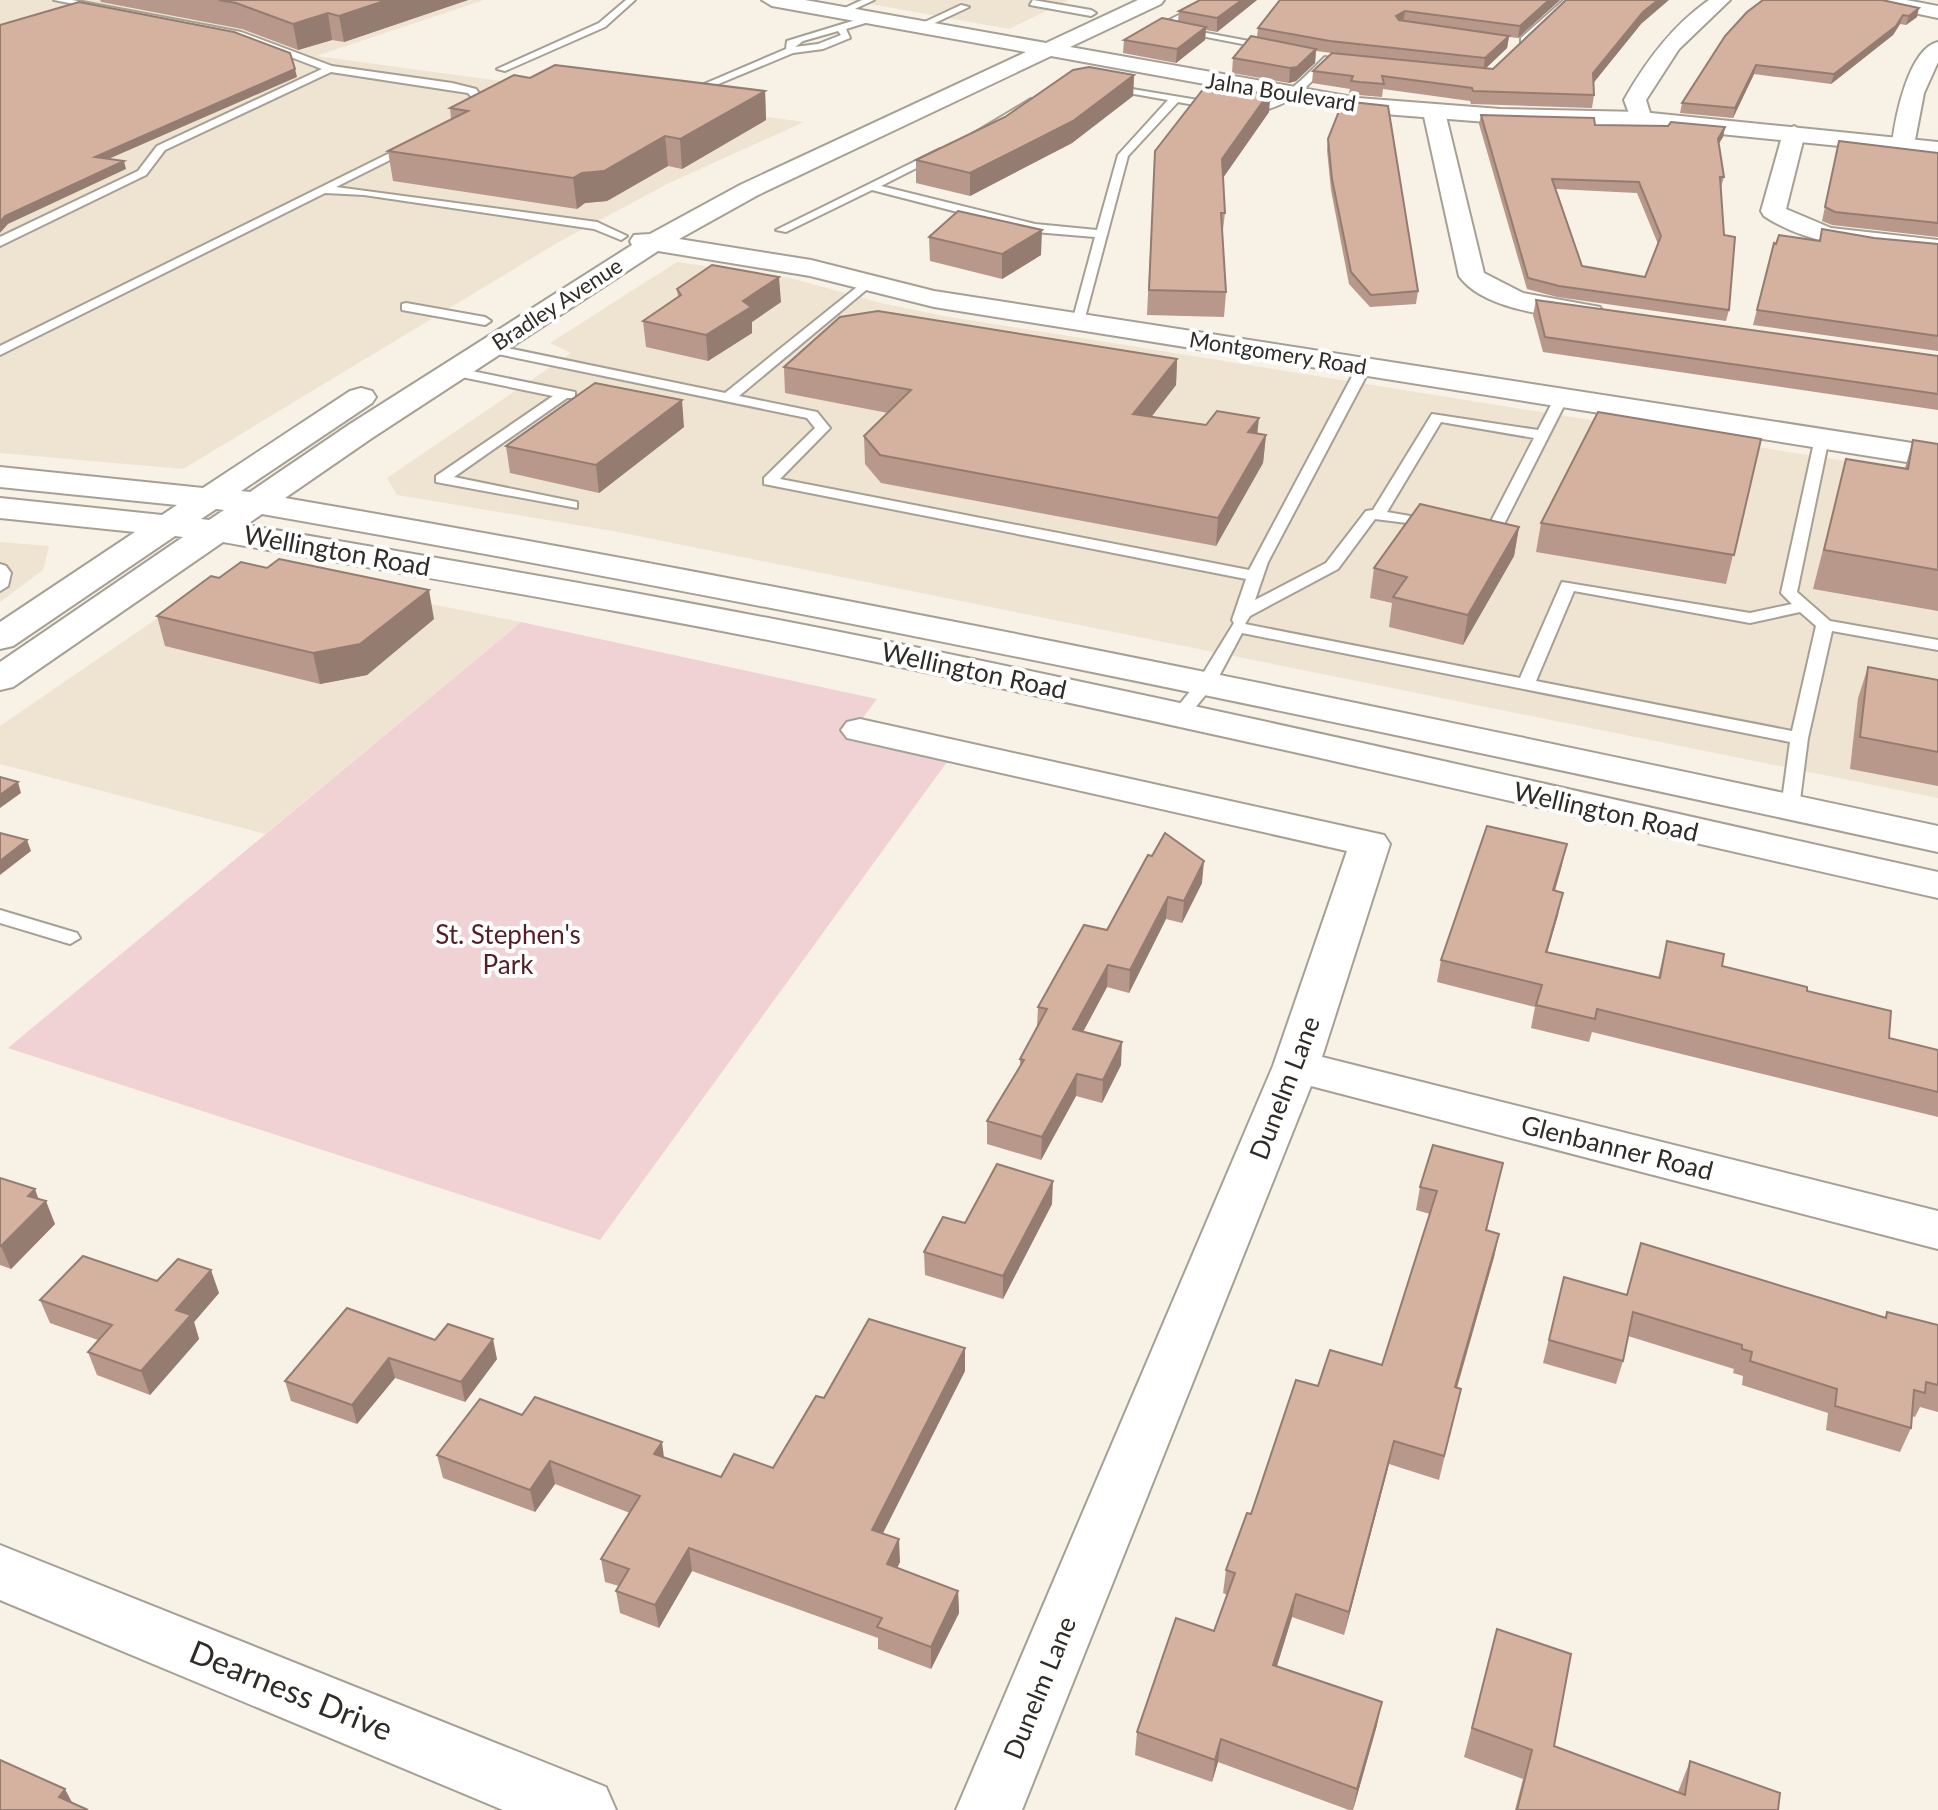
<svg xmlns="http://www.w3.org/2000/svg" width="1938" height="1810" viewBox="0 0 1938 1810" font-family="Lato,sans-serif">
	<rect width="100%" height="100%" fill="#f8f1e5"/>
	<g fill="#efe4d2">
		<path d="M0,0H484L316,56L804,122L669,183L557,243L183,469L0,453Z"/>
		<path d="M848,0H1069L1009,29Z"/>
		<path d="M677,262L790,278L881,303L944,316L1938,476V798L618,532L397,495L387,478L571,353L550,343Z"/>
		<path d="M0,542L49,546L43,570L0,602Z"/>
		<path d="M235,565L521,622L265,834L0,764V726Z"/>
	</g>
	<path fill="#f0d2d4" d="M521,622L877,699L846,740L947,762L600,1240L8,1048Z"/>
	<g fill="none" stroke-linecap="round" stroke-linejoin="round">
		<g stroke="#a6a094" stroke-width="4">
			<g id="lane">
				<path d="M54,0H72L241,32L332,66L452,83L476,89L484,100L481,109L469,118L464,115L474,100L468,93L331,72L165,150L146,175L0,246V237L138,171L157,146L322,69L236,36Z"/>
				<path d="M626,0H635L605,27L505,71L497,69L599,23Z"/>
				<path d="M862,0H874L844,14L836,12Z"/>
				<path d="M1033,0L1091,10L1096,13L1091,16L1030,5Z"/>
				<path d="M1209,0H1220L1169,26L1270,45L1273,50L1155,27Z"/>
				<path d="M1564,0H1573L1527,42H1521V38Z"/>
				<path d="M961,5L969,7L922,29L914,27Z"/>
				<path d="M872,15L875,20L846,29L850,38L823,49L793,53L692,95L683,93L786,49L787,41ZM838,31L841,35L818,44L795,47L803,41Z"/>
				<path d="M1325,57L1333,59C1276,124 1256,116 1178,102L1128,156L1083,325L1072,322L1095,237L1035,232L872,190L786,232L776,230L940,149L944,150V154L881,186L1035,224L1097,230L1118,155L1168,100L1106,89L1102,88V84L1246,108C1281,105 1301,80 1325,57Z"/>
				<path d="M1031,99L1040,101L980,137L971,135Z"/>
				<path d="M412,142L417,145L416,147L336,187L597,222L627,236L621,240L594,229L364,195L325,193L0,355V346Z"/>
				<path d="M867,279L873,283L871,286L739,396L817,412L830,428L780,479L1249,570L1357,367L1364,363L1371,367L1268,562L1255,600L1326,563L1366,511L1373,510L1432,414L1538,430L1556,395L1568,398L1497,538H1482L1474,533L1477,530L1487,529L1534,438L1441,422L1387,512L1439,521V527L1375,519L1338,569L1250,616L1245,624L1520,678L1562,582L1750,613L1792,604L1781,593L1815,438L1822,434L1829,438L1797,592L1830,621L1938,640V650L1832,631L1808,738L1799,808L1790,814L1781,808L1790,742L1242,633L1216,682L1186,719L1180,720L1171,715L1199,680L1234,623L1232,620L1246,579L764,484V478L815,428L807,418L488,352L481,348L488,344L725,393ZM1574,591L1750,623L1800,612L1816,626L1792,731L1536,681Z"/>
				<path d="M406,303L485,317L491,321L485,325L402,310V304Z"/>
				<path d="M452,367L575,392V398H567L454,477L577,502V508L436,482V476L553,396L447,374L445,371Z"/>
				<path d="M0,564L6,566L11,573L8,586L0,591Z"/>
				<path d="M0,910L77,933L80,938L70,944L0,923Z"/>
			</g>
		</g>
		<g stroke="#a6a094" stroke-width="4">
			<g id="street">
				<path d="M1709,0H1730L1679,49L1646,100L1652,119L1649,124H1633L1624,100C1646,61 1672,26 1709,0Z"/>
				<path d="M1869,0H1906L1938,6V18L1871,4Z"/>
				<path d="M1938,42V62L1924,93L1914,145L1911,150H1895L1892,145C1895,119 1908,49 1938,42Z"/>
				<path d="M1434,106L1445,112L1484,273L1523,293L1600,307L1604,313L1600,319L1591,321C1553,316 1483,310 1459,276L1423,112Z"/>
				<path d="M1794,126L1805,133L1786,209L1831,228L1938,240V256C1880,249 1815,250 1764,216L1761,211L1783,133Z"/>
				<path d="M860,719L1384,835L1390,844L1322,1057L1938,1211V1249L1311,1086L1022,1810H956L1273,1066L1347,851L847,738L841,730L847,722Z"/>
			</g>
		</g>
		<g stroke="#a6a094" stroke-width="4">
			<g id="secondary">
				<path d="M762,0H805L1046,43L1138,0H1164L1161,4L1070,47L1358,98L1500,109L1641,112L1938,142V156L1641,126L1500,123L1358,112L1051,56L758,195L679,239L811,260L934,291L1938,447V467L934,307L810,276L658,251L372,438L285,498C839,593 1389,708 1938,826V852C1381,730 824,612 262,514L246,525C454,561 662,596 870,638C1227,710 1582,793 1938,872V898C1583,818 1229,735 872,661C657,616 439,580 223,542L13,687L0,690V662L183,537L175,536L13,646L0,649V622L135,532L0,518V498L162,515L177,505L0,487V467L203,488L350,391L361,388L372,391L376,397L372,403L241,491L250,492L350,424L632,245L630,241L634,235L650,234L740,185L1026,52L772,6ZM216,509L224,510L209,520L201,519Z"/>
				<path d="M0,1545L606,1787L616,1810H503L0,1600Z"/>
			</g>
		</g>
		<use href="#lane" fill="#fff" fill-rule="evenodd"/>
		<use href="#street" fill="#fff" fill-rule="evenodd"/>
		<use href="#secondary" fill="#fff" fill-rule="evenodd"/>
	</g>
	<g fill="#b7988a" fill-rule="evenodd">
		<path d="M100,0H468L344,42L332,40L298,50L242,29L101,2Z"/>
		<path d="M1200,0H1257L1217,32L1206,30L1205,40L1176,63L1123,53L1124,40L1178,21L1179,11Z"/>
		<path d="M1280,0H1560L1518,38L1509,37L1507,48L1486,68L1493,69L1641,24L1593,83L1594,95L1592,108L1471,104L1470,101L1383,89L1382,97L1358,95L1349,93L1350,89L1312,83L1313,71L1332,53L1316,51L1315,63L1296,81L1289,83L1232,73L1233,58L1257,37L1258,28Z"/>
		<path d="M1763,0L1917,17L1906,25L1900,24L1893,35L1831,84L1754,74L1733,118L1680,113L1682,103Z"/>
		<path d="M1134,75L1133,96L1072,143L970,196L916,183V160L1005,117Z"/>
		<path d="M530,78L765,91L766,120L682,169L668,166L607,201L585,203L577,209L393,181L388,151L451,119L450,108Z"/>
		<path d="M1269,112L1223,178L1225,213L1222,237L1226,292L1224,317L1147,315L1155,151Z"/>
		<path d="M1481,115L1595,125L1725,127L1723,137L1718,145L1724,177L1721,187L1729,310L1726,321L1557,297L1527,289L1479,124ZM1556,189L1637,193L1658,244L1645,277L1582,266Z"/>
		<path d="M1328,139L1418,291L1416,304L1370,307L1349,284L1331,190L1327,150Z"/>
		<path d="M1839,141L1938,153V237L1832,225L1822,221Z"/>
		<path d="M1822,229L1874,238L1938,244V351L1753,325L1774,243L1819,241Z"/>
		<path d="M929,237L1041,255L1002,279L930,261Z"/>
		<path d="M677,289L781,302L752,322V333L708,361L646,347L643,321L678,297Z"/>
		<path d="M1536,300L1938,356V410L1543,352L1533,315Z"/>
		<path d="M1177,359L1176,385L1151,417L1266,435L1263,463L1216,546L881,483L865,464L864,436L888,413L785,393L784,367Z"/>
		<path d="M684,427L599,493L510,473L506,446Z"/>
		<path d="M1761,439L1726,584L1536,552L1541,523Z"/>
		<path d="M1913,440L1938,444V611L1813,589L1846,459L1905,468Z"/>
		<path d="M1519,527L1514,556L1463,645L1389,627L1392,603L1370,598L1374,568Z"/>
		<path d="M157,616L434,619L367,675L320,684L165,646Z"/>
		<path d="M1868,667L1938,680V786L1850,769L1858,698Z"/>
		<path d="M1148,855L1202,883L1182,923L1166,919L1129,993L1107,987L1083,1032L1121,1065L1102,1103L1076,1096L1041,1160L987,1144V1121L1020,1067V1059L1037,1027L1038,1007L1107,930Z"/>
		<path d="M1562,865L1555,891L1558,915L1547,952L1658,978L1667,941L1722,966L1807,991L1889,1038L1938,1050V1117L1592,1032L1589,1042L1531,1028L1535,1007L1437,982L1441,960Z"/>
		<path d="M1503,1163L1487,1230L1499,1234L1494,1257L1457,1388L1461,1389L1439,1480L1389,1464L1344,1635L1292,1617L1277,1666L1377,1725L1353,1810H1349L1218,1762L1212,1782L1135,1755L1137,1732L1214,1631L1227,1595L1223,1593L1226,1570L1251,1514L1318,1386L1382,1365L1430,1214L1416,1210L1420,1187Z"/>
		<path d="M0,1178L39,1199L55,1224L11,1269L0,1265Z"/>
		<path d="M1052,1204L1003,1299L925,1275L924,1252L965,1223Z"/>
		<path d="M1641,1243L1885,1317L1887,1312L1938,1325V1412L1920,1407L1915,1417L1912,1416L1911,1428L1900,1452L1826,1430L1828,1413L1742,1385L1743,1376L1733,1373L1734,1369L1628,1336L1623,1361L1616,1384L1543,1363L1558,1301L1627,1295Z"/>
		<path d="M157,1281L219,1293L194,1322L199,1339L150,1395L97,1375L88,1352L98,1340L50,1323L40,1300Z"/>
		<path d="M435,1340L497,1359L465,1402L395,1378L357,1424L291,1401L285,1381Z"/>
		<path d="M965,1348V1371L882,1534L900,1562L897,1568L958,1591L959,1613L931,1669L878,1649V1638L692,1571L659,1628L620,1613L616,1591L619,1586L605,1582L601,1559L630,1513L555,1484L535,1512L443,1478L437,1455L522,1415L664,1458L721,1477L773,1468L824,1398Z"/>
		<path d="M1497,1629L1554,1746L1678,1792L1690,1761L1778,1810H1515L1523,1779L1464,1757Z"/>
	</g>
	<g fill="#957c70">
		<path d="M387,0H468L344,42L339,16Z"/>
		<path d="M1242,0H1257L1217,32V18Z"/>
		<path d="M1549,0H1560L1518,38L1520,26Z"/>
		<path d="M1658,0H1669L1641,24L1591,86L1593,73L1643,12Z"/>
		<path d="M1919,8L1917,17L1906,25L1909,16Z"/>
		<path d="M1405,11L1403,23L1395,28L1396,16Z"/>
		<path d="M328,13L332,40L298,50L293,24Z"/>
		<path d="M1903,15L1900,24L1893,35L1831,84L1834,74Z"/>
		<path d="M1206,27L1205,40L1176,63L1177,49Z"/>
		<path d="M1509,36L1507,48L1483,71L1485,58Z"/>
		<path d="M1316,49L1315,63L1296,81L1289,83L1290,68Z"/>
		<path d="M1756,65L1754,74L1733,118L1735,108Z"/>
		<path d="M295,69L297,77L97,164L95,157Z"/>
		<path d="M1134,75L1133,96L1072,143L970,196V173Z"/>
		<path d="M1271,90L1269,112L1220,182L1222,159Z"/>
		<path d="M765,91L766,120L682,169L680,139Z"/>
		<path d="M1725,127L1723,137L1715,149L1718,139Z"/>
		<path d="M665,136L668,166L607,201L585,203L577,209L573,178L582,173Z"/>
		<path d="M124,161L126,169L8,224L0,233V222L5,216Z"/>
		<path d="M1042,230L1041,255L1002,279V254Z"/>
		<path d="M779,277L781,302L752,322V333L708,361L706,335L743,301Z"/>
		<path d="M1177,359L1176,385L1132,442L1133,414Z"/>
		<path d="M682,400L684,427L599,493L596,465Z"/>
		<path d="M1259,418L1256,446L1248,432Z"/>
		<path d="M1266,435L1263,463L1216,546L1218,518Z"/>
		<path d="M1519,527L1514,556L1463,645L1468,615Z"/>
		<path d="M429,590L434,619L367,675L320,684L313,653Z"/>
		<path d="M18,782L21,793L0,808V795Z"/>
		<path d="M27,840L31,851L0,875V861Z"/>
		<path d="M1567,844L1562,865L1548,913L1553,890Z"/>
		<path d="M1204,861L1202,883L1182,923L1184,901Z"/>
		<path d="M1563,893L1558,915L1541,974L1546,952Z"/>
		<path d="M1168,897L1166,919L1129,993L1130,970Z"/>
		<path d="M1108,965L1107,987L1072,1052L1073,1029Z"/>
		<path d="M1122,1042L1121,1065L1102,1103L1103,1080Z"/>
		<path d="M1077,1074L1076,1096L1041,1160L1042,1137Z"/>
		<path d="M1053,1181L1052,1204L1003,1299V1276Z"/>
		<path d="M35,1189L41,1206L46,1201L55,1224L11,1269L1,1246L28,1196Z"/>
		<path d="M1499,1234L1494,1257L1450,1411L1455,1387Z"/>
		<path d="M211,1270L219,1293L194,1322L199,1339L150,1395L141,1371L176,1310Z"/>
		<path d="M493,1339L497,1359L465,1402L461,1382Z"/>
		<path d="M965,1348V1371L873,1553L872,1530Z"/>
		<path d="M389,1358L395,1378L357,1424L352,1405Z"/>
		<path d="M1394,1441L1389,1464L1344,1635L1349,1612Z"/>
		<path d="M662,1442L665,1465L654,1454Z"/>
		<path d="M550,1461L555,1484L535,1512L530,1490Z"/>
		<path d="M899,1539L900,1562L888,1587L887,1564Z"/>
		<path d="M689,1548L692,1571L659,1628L655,1605Z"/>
		<path d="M958,1591L959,1613L931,1669V1647Z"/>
		<path d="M1296,1594L1292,1617L1270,1688L1273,1665Z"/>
		<path d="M1382,1702L1377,1725L1353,1810L1357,1789Z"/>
		<path d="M1221,1739L1218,1762L1212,1782L1215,1760Z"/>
		<path d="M65,1789L76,1810L59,1797Z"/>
	</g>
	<g fill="#d5b1a0" stroke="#957c70" stroke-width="2" fill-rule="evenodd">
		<path d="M219,0H387L339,16L328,13L293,24L236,3Z"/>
		<path d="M1200,0H1242L1217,18L1179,11Z"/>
		<path d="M1280,0H1549L1520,26L1405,11L1396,16L1399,20L1509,36L1485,58L1330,41L1258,28Z"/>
		<path d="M1566,0H1658L1643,12L1593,73L1594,95L1473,91L1472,88L1382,76L1384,84L1360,82L1351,81L1353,76L1313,71L1332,53L1493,69Z"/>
		<path d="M1763,0H1882L1919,8L1909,16L1903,15L1896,26L1834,74L1756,65L1735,108L1682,103L1725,36L1747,12Z"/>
		<path d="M79,2L234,32L290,53L295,69L95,157L124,161L5,216L0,222V25Z"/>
		<path d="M1162,18L1206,27L1177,49L1124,40Z"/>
		<path d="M1251,36L1316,49L1297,67L1290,68L1233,58Z"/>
		<path d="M555,65L765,91L680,139L665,136L604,171L582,173L573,178L388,151L468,111L450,108L514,75L530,78Z"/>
		<path d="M1089,67L1134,75L1073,121L970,173L916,160L1005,117L1073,70Z"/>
		<path d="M1204,88L1248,94L1271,90L1222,159L1225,213H1221L1226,292L1149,290L1155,151Z"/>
		<path d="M1343,101L1388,106L1418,291L1371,295L1351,272L1332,179L1328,139Z"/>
		<path d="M1481,115L1594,118L1595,125L1668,126L1671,122L1725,127L1718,139L1724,177H1720L1724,235L1735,237L1729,310L1559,286L1528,278ZM1552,179L1639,182L1661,236L1645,277L1582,266Z"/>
		<path d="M1839,141L1938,153V223L1835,212L1825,207Z"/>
		<path d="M958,211L1042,230L1002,254L929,237Z"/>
		<path d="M1822,229L1874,238L1938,244V336L1757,310L1774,243L1776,244L1779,235L1820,241Z"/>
		<path d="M712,265L779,277L743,301L751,307L706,335L643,321L681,295L677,289Z"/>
		<path d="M1536,300L1938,356V394L1545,337Z"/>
		<path d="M878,311L1177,359L1133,414L1206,425L1217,411L1259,418L1248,432L1266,435L1218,518L880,455L864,436L911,390L784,367L840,317Z"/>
		<path d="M595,383L682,400L596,465L506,446Z"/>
		<path d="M1598,412L1761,439L1734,555L1541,523Z"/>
		<path d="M1913,440L1938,444V570L1824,550L1846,459L1908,469Z"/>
		<path d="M1420,504L1519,527L1468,615L1393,597L1407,577L1374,568Z"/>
		<path d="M279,559L429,590L360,644L313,653L157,616L211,576L219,578L241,562L267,568Z"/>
		<path d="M1868,667L1938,680V752L1860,737Z"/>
		<path d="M0,777L18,782L0,795Z"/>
		<path d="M1487,826L1567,844L1553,890L1563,893L1546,952L1660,978L1667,941L1724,954L1722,966L1807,987V991L1891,1011L1889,1038L1938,1050V1092L1597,1009L1595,1019L1536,1005L1542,985L1441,960Z"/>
		<path d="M0,833L27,840L0,861Z"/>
		<path d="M1165,833L1204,861L1184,901L1168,897L1130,970L1108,965L1073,1029L1122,1042L1103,1080L1077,1074L1042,1137L987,1121L1024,1060L1020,1059L1047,1009L1038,1007L1084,925L1107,930L1148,855L1152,856Z"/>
		<path d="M1433,1145L1503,1163L1486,1230L1499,1234L1455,1387L1461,1389L1444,1456L1394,1441L1349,1612L1296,1594L1273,1665L1382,1702L1357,1789L1221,1739L1215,1760L1137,1732L1176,1618L1214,1631L1235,1573L1226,1570L1247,1513L1251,1514L1296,1380L1318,1386L1330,1350L1382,1365L1437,1191L1420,1187Z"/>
		<path d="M997,1164L1053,1181L1003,1276L924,1252L943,1217L965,1223Z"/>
		<path d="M0,1178L35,1189L28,1196L46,1201L1,1246L0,1245Z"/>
		<path d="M1641,1243L1886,1318L1887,1312L1938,1325V1385L1926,1382L1925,1393L1914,1390L1911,1428L1835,1406L1837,1389L1750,1361L1752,1352L1742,1349V1345L1633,1312L1623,1361L1549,1340L1564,1277L1627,1295Z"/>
		<path d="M83,1256L157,1281L178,1259L211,1270L176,1310L191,1315L141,1371L88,1352L112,1325L40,1300Z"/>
		<path d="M347,1308L435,1340L448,1324L493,1339L461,1382L389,1358L352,1405L285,1381Z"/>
		<path d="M869,1319L965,1348L872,1530L899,1539L887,1564L958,1591L931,1647L877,1627L882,1618L689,1548L655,1605L616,1591L629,1569L601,1559L640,1496L550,1461L530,1490L437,1455L480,1399L522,1415L535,1397L662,1442L654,1454L721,1477L734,1454L773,1468L816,1396L824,1398Z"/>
		<path d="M1497,1629L1571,1654L1554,1746L1685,1795L1690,1761L1780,1793L1778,1810H1517L1532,1750L1472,1728Z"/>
		<path d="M0,1760L65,1789L59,1797L88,1810H0Z"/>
	</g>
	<g text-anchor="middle" stroke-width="8" stroke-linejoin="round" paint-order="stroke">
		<g font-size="22" fill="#2f2c27" stroke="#fff">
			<text transform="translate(1281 92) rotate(9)" y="8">Jalna Boulevard</text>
			<text transform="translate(557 304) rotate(-33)" y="8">Bradley Avenue</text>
			<text transform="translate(1278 353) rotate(9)" y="8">Montgomery Road</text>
		</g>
		<g font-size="26" fill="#2f2c27" stroke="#fff">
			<text transform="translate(337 551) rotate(10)" y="9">Wellington Road</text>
			<text transform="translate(974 671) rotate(12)" y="9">Wellington Road</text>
			<text transform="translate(1606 812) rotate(13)" y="9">Wellington Road</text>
			<text transform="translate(1285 1088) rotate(-69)" y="9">Dunelm Lane</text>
			<text transform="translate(1617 1148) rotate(14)" y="9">Glenbanner Road</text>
			<text transform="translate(1040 1688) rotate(-68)" y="9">Dunelm Lane</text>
		</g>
		<g font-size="26" fill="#531f27" stroke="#fff">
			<text x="508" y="944">St. Stephen's<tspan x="508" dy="30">Park</tspan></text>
		</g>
		<g font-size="32" fill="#2f2c27" stroke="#fff">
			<text transform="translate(291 1691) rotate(22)" y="11">Dearness Drive</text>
		</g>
	</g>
</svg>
